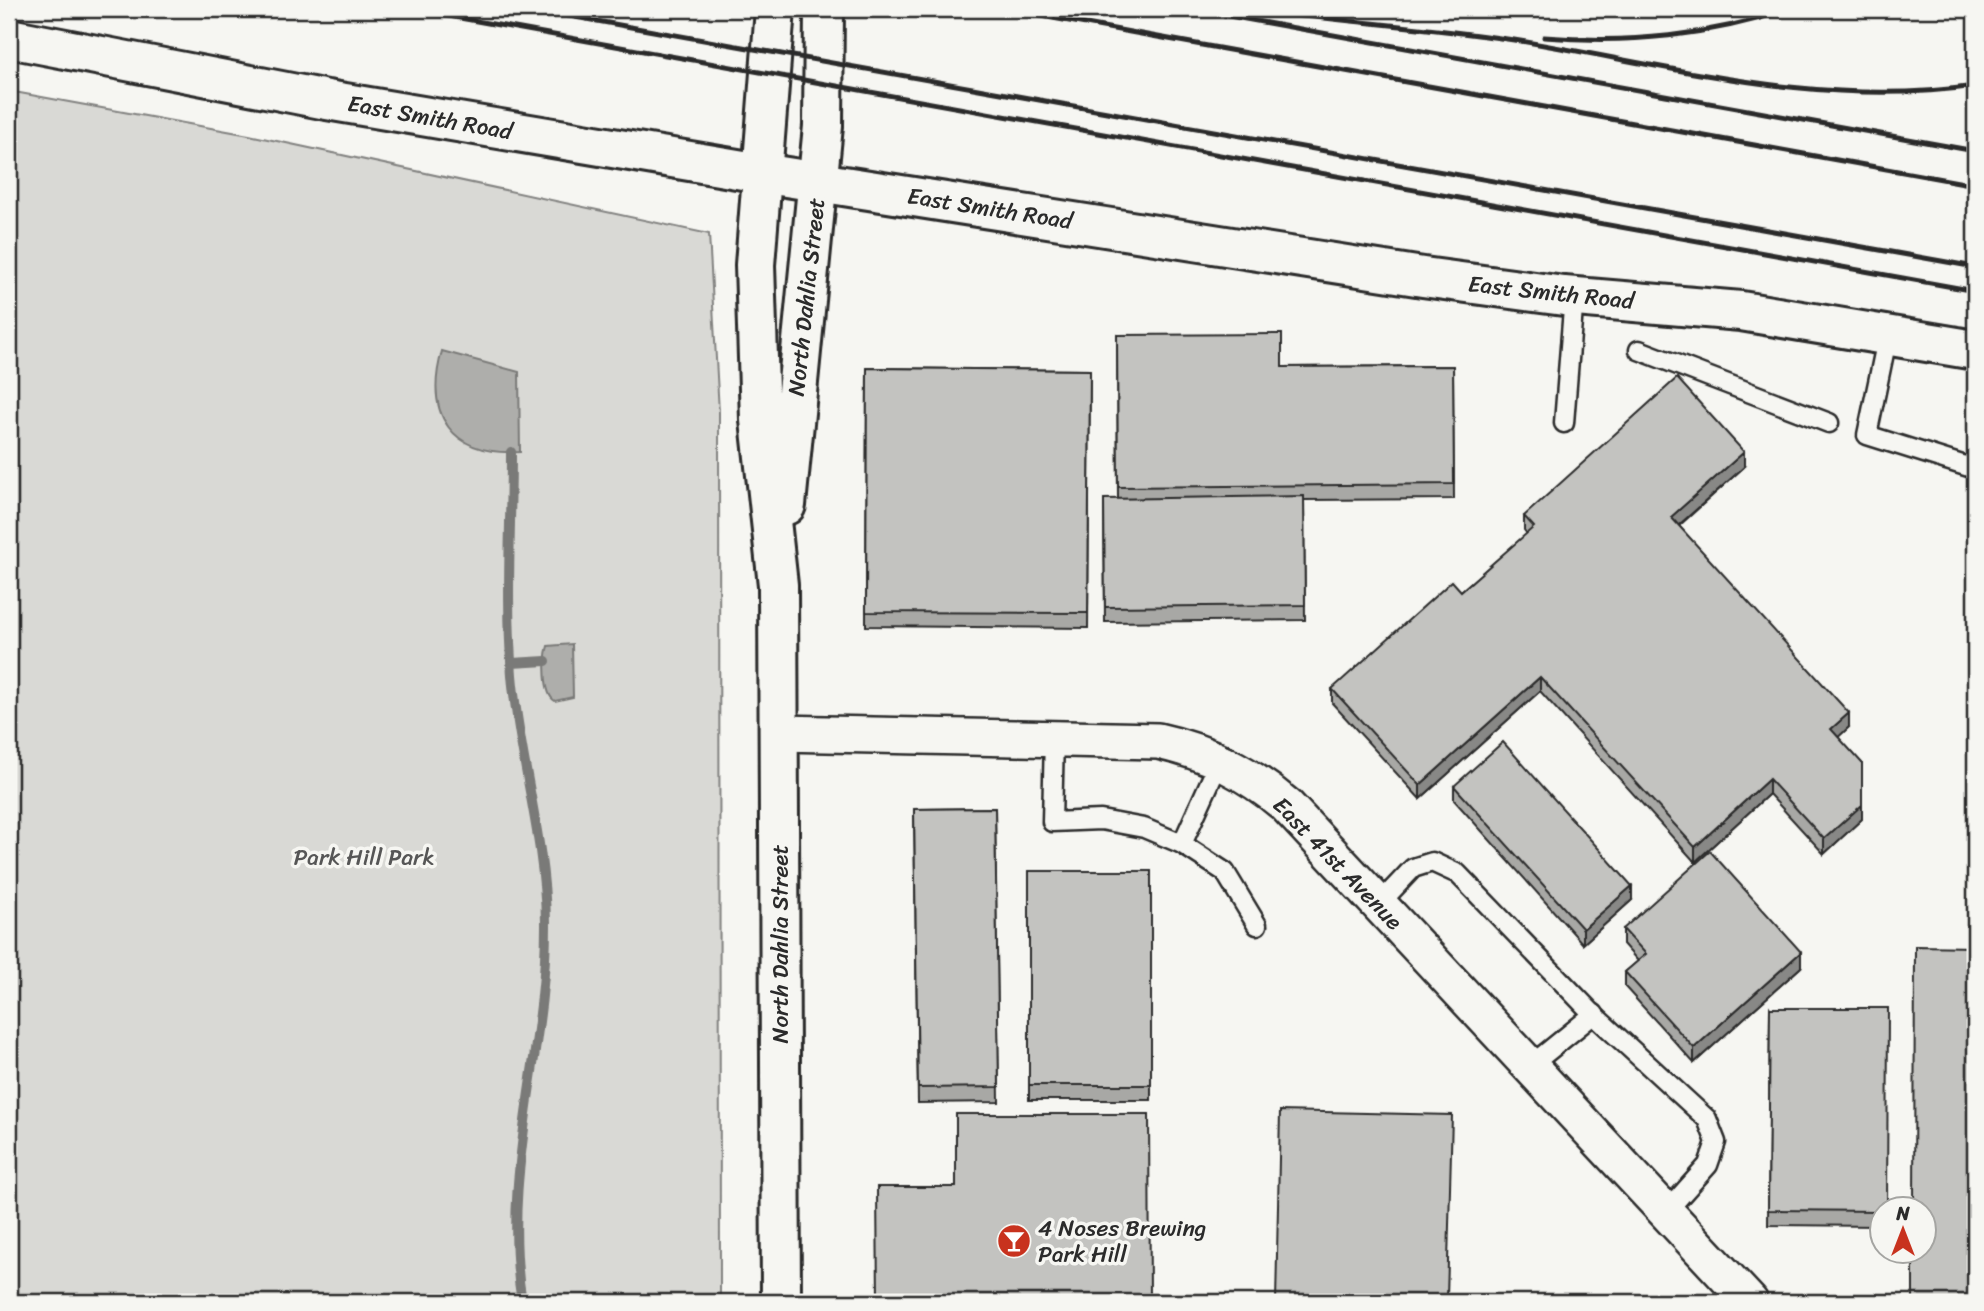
<svg xmlns="http://www.w3.org/2000/svg" width="1984" height="1311" viewBox="0 0 1984 1311" font-family="Sriracha,sans-serif">
	<rect width="100%" height="100%" fill="#f6f6f2"/>
	<filter id="ink" filterUnits="userSpaceOnUse"><feTurbulence type="fractalNoise" baseFrequency=".0143" numOctaves="2"/><feDisplacementMap in="SourceGraphic" scale="14" xChannelSelector="R" yChannelSelector="G"/><feConvolveMatrix kernelMatrix="1 2 1 2 8 2 1 2 1" color-interpolation-filters="sRGB"/></filter>
	<g filter="url(#ink)">
		<path fill="#d9d9d5" stroke="#828280" stroke-width="2" d="M9,91L249,135L709,234L719,412L720,1302H9Z"/>
		<g fill="#aeaeab" stroke="#7a7a78" stroke-width="2">
			<path d="M442,351L519,372L520,452C451,456 424,415 442,351Z"/>
			<path d="M572,644L573,697L555,701C543,694 544,658 548,646Z"/>
		</g>
		<g fill="none" stroke-linecap="round" stroke-linejoin="round">
			<g stroke="#7a7a78" stroke-width="10">
				<path d="M511,452C511,526 506,602 512,675C519,758 545,838 546,922C547,1049 500,1175 522,1302"/>
				<path d="M512,663L546,661"/>
			</g>
			<g stroke="#2b2b2b" stroke-width="23">
				<g id="lane">
					<path d="M1888,334L1867,435L1975,469"/>
					<path d="M1639,350L1829,423"/>
					<path d="M1564,423L1574,296"/>
					<path d="M1054,737L1052,822L1101,820L1144,828L1182,844L1225,872L1257,925"/>
					<path d="M1182,844L1220,760"/>
					<path d="M1379,904L1413,868L1432,862L1458,874L1596,1017L1707,1119L1716,1142L1708,1165L1666,1212"/>
					<path d="M1530,1066L1594,1014"/>
				</g>
			</g>
			<g stroke="#2b2b2b" stroke-width="40">
				<path id="street" d="M779,733L1158,741C1208,752 1247,772 1286,805L1750,1302"/>
			</g>
			<g stroke="#2b2b2b" stroke-width="44">
				<g id="secondary">
					<path d="M775,9L755,265L760,420L778,585L781,1302"/>
					<path d="M9,38L327,100L761,173L1423,277L1564,296L1741,311L1975,350"/>
					<path d="M786,505L823,126L824,9"/>
				</g>
			</g>
			<use href="#lane" stroke="#f6f6f2" stroke-width="18"/>
			<use href="#street" stroke="#f6f6f2" stroke-width="35"/>
			<use href="#secondary" stroke="#f6f6f2" stroke-width="38"/>
			<g stroke="#2b2b2b" stroke-width="5">
				<path d="M410,9L1975,291"/>
				<path d="M530,9L1975,267"/>
				<path d="M1003,9L1975,185"/>
				<path d="M1190,9L1975,151"/>
				<path d="M1257,11C1342,21 1429,27 1514,40C1668,65 1818,109 1975,86"/>
				<path d="M1544,37C1630,44 1709,36 1790,9"/>
			</g>
		</g>
		<g fill="#a8a8a5" stroke="#2b2b2b" stroke-width="2">
			<path d="M1117,335L1282,367L1453,366L1454,499L1304,500L1305,620L1105,622L1104,499H1118Z"/>
			<path d="M867,368L1090,370L1088,628L866,626Z"/>
			<path d="M1744,467L1679,526L1849,727L1838,737L1862,819L1824,854L1769,794L1695,862L1540,691L1420,799L1332,703V689L1461,591L1527,534L1524,530V516Z"/>
			<path d="M1454,786L1632,900L1583,944L1454,800Z"/>
			<path d="M995,808L999,1102L918,1103L914,809Z"/>
			<rect x="1029" y="871" width="122" height="229"/>
			<path d="M1623,929L1801,967L1694,1063L1625,987V972L1638,961L1623,944Z"/>
			<path d="M1770,1008L1882,1209V1226L1768,1225Z"/>
		</g>
		<g fill="#888886" stroke="#2b2b2b" stroke-width="2">
			<path d="M1744,452V467L1671,532V517Z"/>
			<path d="M1540,677V691L1420,799V785Z"/>
			<path d="M1849,713V727L1831,744V729Z"/>
			<path d="M1862,763V819L1824,854V839Z"/>
			<path d="M1769,779V794L1695,862V847Z"/>
			<path d="M1632,886V900L1583,944V929Z"/>
			<path d="M1801,952V967L1694,1063V1048Z"/>
		</g>
		<g fill="#c3c3c0" stroke="#2b2b2b" stroke-width="2">
			<path d="M1282,334V367L1453,366L1454,484L1118,487L1117,335Z"/>
			<path d="M867,368L1090,370L1088,613L866,612Z"/>
			<path d="M1677,378L1744,452L1671,517L1849,713L1831,729L1862,763V805L1824,839L1769,779L1695,847L1540,677L1420,785L1332,689L1452,581L1461,591L1534,527L1524,516Z"/>
			<path d="M1304,496L1305,605L1105,607L1104,499Z"/>
			<path d="M1503,742L1632,886L1583,929L1454,786Z"/>
			<path d="M995,808L999,1087L918,1088L914,809Z"/>
			<path d="M1710,851L1801,952L1694,1048L1625,972L1646,954L1623,929Z"/>
			<rect x="1029" y="871" width="122" height="214"/>
			<path d="M1915,946L1975,947V1302H1913V1251H1924V1209H1914Z"/>
			<path d="M1770,1008H1888L1887,1209H1882V1211L1768,1210Z"/>
			<path d="M1280,1111L1452,1115L1447,1298L1611,1302H1276Z"/>
			<path d="M956,1114H1149L1150,1302H878L877,1187H956Z"/>
		</g>
	</g>
	<defs>
		<g id="bar-disc" transform="scale(1.75)"><circle r="9.5" fill="#c8321e" stroke="#f6f6f2"/><path d="M-6-5H6L.8 .8V4.5H3.5V6h-7V4.5H-.8V.8Z" fill="#fff"/></g>
	</defs>
	<g fill-rule="evenodd">
		<use href="#bar-disc" x="1014" y="1241"/>
	</g>
	<g text-anchor="middle" stroke-width="7" stroke-linejoin="round" paint-order="stroke">
		<g font-size="23" fill="#2b2b2b" stroke="#f6f6f2">
			<text transform="translate(430 117) rotate(10)" y="8">East Smith Road</text>
			<text transform="translate(990 208) rotate(9)" y="8">East Smith Road</text>
			<text transform="translate(1551 292) rotate(6)" y="8">East Smith Road</text>
			<text transform="translate(806 297) rotate(-84)" y="8">North Dahlia Street</text>
			<text transform="translate(1338 863) rotate(46)" y="8">East 41st Avenue</text>
			<text transform="translate(780 944) rotate(-90)" y="8">North Dahlia Street</text>
		</g>
		<g font-size="23" fill="#565656" stroke="#f6f6f2">
			<text x="364" y="865">Park Hill Park</text>
		</g>
		<g font-size="23" fill="#2b2b2b" stroke="#f6f6f2" text-anchor="start">
			<text x="1038" y="1236">4 Noses Brewing<tspan x="1038" dy="26">Park Hill</tspan></text>
		</g>
	</g>
	<rect width="1984" height="1311" fill="none" stroke="#f6f6f2" stroke-width="35"/>
	<rect x="18" y="18" width="1949" height="1276" fill="none" stroke="#2b2b2b" stroke-width="2.5" filter="url(#ink)"/>
	<g transform="translate(1903 1230)"><circle r="33" fill="#f6f6f2" stroke="#a5a5a2" stroke-width="2"/>
	<path d="M0-5L12 26L0 18L-12 26Z" fill="#c8321e"/>
	<text y="-10" font-size="19" font-weight="bold" text-anchor="middle" fill="#2b2b2b">N</text>
	</g>
</svg>
